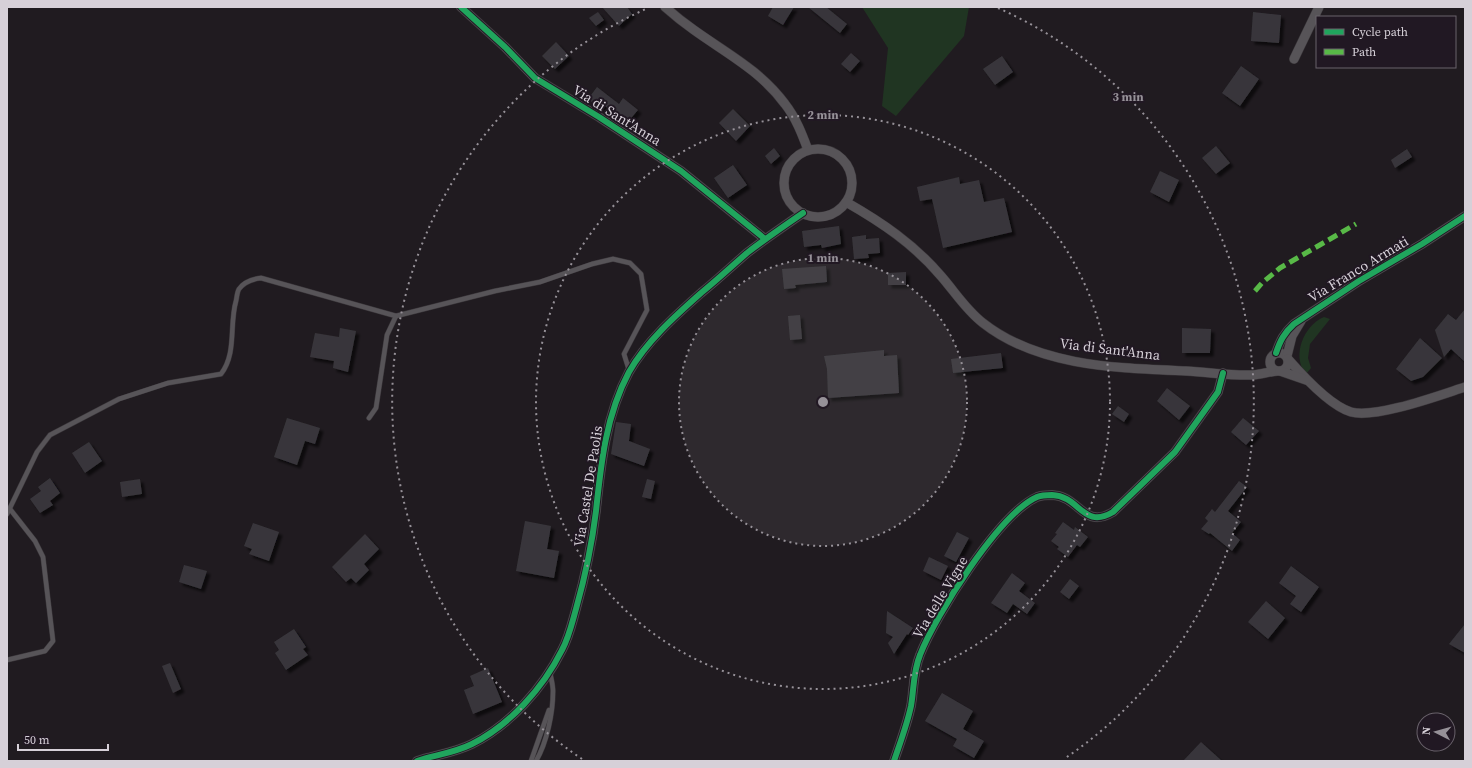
<svg xmlns="http://www.w3.org/2000/svg" width="1472" height="768" viewBox="0 0 1472 768" font-family="'Source Serif 4',serif">
	<defs>
		<filter id="shadow"><feDropShadow dx="3.5" dy="3.5" stdDeviation="1" flood-color="#0009"/></filter>
	</defs>
	<rect width="100%" height="100%" fill="#201b20"/>
	<g fill="#203522">
		<path d="M862,7H969L964,36L896,116L882,106L888,48Z"/>
		<path d="M1324,317L1330,319L1310,344L1308,358L1311,368L1306,374C1291,356 1304,325 1324,317Z"/>
	</g>
	<g fill="#38363b" filter="url(#shadow)">
		<path d="M602,7H627L632,14L619,26Z"/>
		<path d="M773,7H794L783,25L768,16Z"/>
		<path d="M808,7H826L847,24L840,33Z"/>
		<path d="M598,12L604,20L596,26L589,18Z"/>
		<path d="M1253,12L1281,15L1279,43L1251,41Z"/>
		<path d="M556,42L569,56L555,69L542,56Z"/>
		<path d="M851,53L860,61L850,72L841,64Z"/>
		<path d="M1002,56L1013,72L995,85L983,69Z"/>
		<path d="M1241,66L1259,79L1240,106L1222,93Z"/>
		<path d="M597,87L619,104L623,98L638,110L627,123L605,106L602,110L588,99Z"/>
		<path d="M733,109L750,126L736,141L719,123Z"/>
		<path d="M1216,146L1230,163L1216,174L1202,158Z"/>
		<path d="M774,148L780,156L771,164L765,156Z"/>
		<path d="M1407,149L1412,157L1395,168L1391,160Z"/>
		<path d="M733,165L747,185L728,198L714,178Z"/>
		<path d="M1160,171L1179,180L1169,202L1150,192Z"/>
		<path d="M959,177L960,184L979,180L984,202L1004,198L1012,232L943,248L932,199L920,201L917,187Z"/>
		<path d="M839,226L841,244L822,248L821,245L804,247L802,231Z"/>
		<path d="M866,235V239L879,238L880,253L868,254L869,258L854,259L852,237Z"/>
		<path d="M826,266L827,282L795,285L796,288L784,289L782,269Z"/>
		<path d="M906,272V285H888V273Z"/>
		<path d="M1465,309V362L1451,349L1444,357L1435,330L1448,314L1456,320Z"/>
		<path d="M800,315L802,339L790,340L788,316Z"/>
		<path d="M340,328L356,331L348,372L333,368L334,361L310,357L315,333L339,337Z"/>
		<path d="M1182,328L1211,329L1210,353H1182Z"/>
		<path d="M1420,338L1442,358L1423,377L1411,381L1396,369Z"/>
		<path d="M884,350V356L897,355L899,393L828,398L827,369L824,356Z"/>
		<path d="M1001,353L1003,368L953,373L951,359Z"/>
		<path d="M1167,388L1190,406L1179,420L1157,401Z"/>
		<path d="M1118,406L1129,414L1124,422L1112,414Z"/>
		<path d="M287,418L320,428L315,444L305,441L297,465L274,457Z"/>
		<path d="M1243,418L1259,431L1246,445L1231,432Z"/>
		<path d="M616,422L631,424L629,441L650,449L644,466L611,454Z"/>
		<path d="M89,442L102,461L85,473L72,453Z"/>
		<path d="M50,478L60,493L50,501L53,505L40,513L30,499L41,491L38,487Z"/>
		<path d="M140,479L142,494L122,497L120,482Z"/>
		<path d="M647,479L655,481L651,499L642,497Z"/>
		<path d="M1239,481L1247,487L1228,511L1241,522L1232,533L1240,540L1232,551L1210,533L1209,534L1201,529L1208,521L1205,518L1212,509L1215,512Z"/>
		<path d="M525,521L551,526L547,549L559,551L554,578L516,571Z"/>
		<path d="M1063,522L1074,530L1075,527L1088,537L1080,547L1077,545L1068,557L1057,549L1059,547L1051,541L1057,534L1055,533Z"/>
		<path d="M253,523L279,532L269,561L249,554L252,549L244,546Z"/>
		<path d="M957,532L969,538L956,562L944,556Z"/>
		<path d="M365,534L379,549L364,564L369,570L356,583L351,578L346,582L332,567Z"/>
		<path d="M929,557L948,566L941,580L923,571Z"/>
		<path d="M184,565L207,571L201,589L179,582Z"/>
		<path d="M1291,566L1319,587L1301,612L1290,604L1296,596L1279,583Z"/>
		<path d="M1012,573L1025,583L1019,591L1035,603L1027,614L1013,604L1007,613L991,603Z"/>
		<path d="M1070,579L1079,586L1069,599L1060,592Z"/>
		<path d="M1266,601L1285,618L1268,639L1248,622Z"/>
		<path d="M887,611L913,628L908,635L907,634L894,654L888,643L893,637L886,633Z"/>
		<path d="M1465,624V653L1449,644Z"/>
		<path d="M294,629L306,647L303,649L308,655L286,670L275,653L279,650L274,642Z"/>
		<path d="M170,663L181,689L173,693L162,666Z"/>
		<path d="M488,668L502,702L473,714L464,690L474,686L470,676Z"/>
		<path d="M942,693L973,711L963,729L984,741L974,758L953,746L957,739L925,721Z"/>
		<path d="M1201,742L1222,761H1183Z"/>
	</g>
	<g fill="none" stroke-linecap="round" stroke-linejoin="round">
		<g stroke="#3a363a" stroke-width="5.5">
			<g id="service">
				<path d="M369,418L376,408L387,335L396,316L495,291L540,282L592,264L613,259L630,263L641,274L647,310L624,354L629,370"/>
				<path d="M7,514L37,452L50,435L119,399L168,383L221,374C237,353 229,325 236,301C237,297 237,292 239,289C244,282 253,279 261,278L396,316"/>
				<path d="M7,660L45,651L53,641L43,557L35,541L10,509"/>
				<path d="M531,761L549,710"/>
				<path d="M536,761C547,742 553,713 553,691C553,685 551,678 550,672"/>
			</g>
		</g>
		<g stroke="#3a363a" stroke-width="10">
			<g id="minor">
				<path d="M461,7L505,47L535,78L599,117L681,171L765,239"/>
				<path d="M665,7C674,15 684,23 694,30C726,53 761,71 785,104C796,118 802,134 808,150"/>
				<path d="M1294,59L1319,7"/>
				<circle cx="818" cy="183" r="34"/>
				<path d="M846,202C881,222 914,244 941,276C955,292 966,310 983,323C1039,367 1118,368 1186,371C1208,372 1231,376 1253,375C1261,374 1269,372 1277,371"/>
				<circle cx="1279" cy="362" r="9"/>
				<path d="M1276,353C1280,341 1284,333 1294,324L1359,281L1422,244L1465,216"/>
				<path d="M1287,356L1292,336L1301,321"/>
				<path d="M1288,359C1302,375 1331,406 1351,412C1375,419 1440,395 1465,387"/>
				<path d="M1280,371L1306,380"/>
				<path d="M417,761C435,755 454,753 472,744C510,725 543,688 562,650C569,637 572,623 576,609C585,577 592,544 596,511C601,463 606,415 629,372C646,342 675,316 701,293C717,280 732,266 747,253C765,239 784,226 803,213"/>
				<path d="M894,761C900,743 907,725 911,706C914,689 913,672 920,655C935,616 999,514 1037,497C1042,495 1047,495 1052,495C1080,496 1083,530 1113,512L1175,452L1218,392L1223,373"/>
			</g>
		</g>
		<use href="#service" stroke="#575458" stroke-width="4.5"/>
		<use href="#minor" stroke="#575458" stroke-width="9"/>
		<path stroke="#58b947" stroke-width="5" stroke-dasharray="10 5" stroke-linecap="butt" d="M1255,291L1262,283L1280,268L1356,224"/>
		<g stroke="#211823" stroke-width="8">
			<g id="cycleway">
				<path d="M461,7L505,47L535,78L599,117L681,171L765,239"/>
				<path d="M1276,353C1280,341 1284,333 1294,324L1359,281L1422,244L1465,216"/>
				<path d="M417,761C435,755 454,753 472,744C510,725 543,688 562,650C569,637 572,623 576,609C585,577 592,544 596,511C601,463 606,415 629,372C646,342 675,316 701,293C717,280 732,266 747,253C765,239 784,226 803,213"/>
				<path d="M894,761C900,743 907,725 911,706C914,689 913,672 920,655C935,616 999,514 1037,497C1042,495 1047,495 1052,495C1080,496 1083,530 1113,512L1175,452L1218,392L1223,373"/>
			</g>
		</g>
		<use href="#cycleway" stroke="#20a55d" stroke-width="6"/>
	</g>
	<circle cx="823" cy="402" r="144" fill="#969198" fill-opacity=".12"/>
	<g fill="none" stroke="#969198" stroke-width="2" stroke-dasharray="2 4">
		<circle cx="823" cy="402" r="144"/>
		<circle cx="823" cy="402" r="287"/>
		<path d="M582 759A431 431 0 0 1 648 8M998 8A431 431 0 0 1 1064 759"/>
	</g>
	<g text-anchor="middle" stroke-width="4" stroke-linejoin="round" paint-order="stroke">
		<g font-size="14" fill="#d6d0d8" stroke="#211823">
			<text transform="translate(617 115) rotate(32)" y="5">Via di Sant'Anna</text>
			<text transform="translate(1358 269) rotate(-31)" y="5">Via Franco Armati</text>
			<text transform="translate(1110 349) rotate(7)" y="5">Via di Sant'Anna</text>
			<text transform="translate(588 486) rotate(-81)" y="5">Via Castel De Paolis</text>
			<text transform="translate(940 597) rotate(-59)" y="5">Via delle Vigne</text>
		</g>
	</g>
	<circle cx="823" cy="402" r="6" fill="#969198" stroke="#211823" stroke-width="2"/>
	<g font-size="12" text-anchor="middle" font-weight="bold" fill="#969198" stroke="#211823" stroke-width="4" stroke-linejoin="round" paint-order="stroke">
		<text x="1128" y="101">3 min</text>
		<text x="823" y="119">2 min</text>
		<text x="823" y="262">1 min</text>
	</g>
	<rect width="1472" height="768" fill="none" stroke="#d6d0d8" stroke-width="16"/>
	<rect x="1316" y="16" width="140" height="52" fill="#211823" stroke="#69626b"/>
	<rect x="1324" y="29" width="20" height="6" fill="#20a55d" stroke="#69626b"/>
	<text x="1352" y="36" font-size="12" fill="#d6d0d8">Cycle path</text>
	<rect x="1324" y="49" width="20" height="6" fill="#58b947" stroke="#69626b"/>
	<text x="1352" y="56" font-size="12" fill="#d6d0d8">Path</text>
	<g transform="translate(1436 732) rotate(276)"><circle r="19" fill="#211823" stroke="#69626b"/>
	<path d="M0-3L7 15L0 10L-7 15Z" fill="#969198"/>
	<text y="-6" font-size="11" font-weight="bold" text-anchor="middle" fill="#d6d0d8">N</text>
	</g>
	<path d="M18 744v6h90v-6" fill="none" stroke="#d6d0d8" stroke-width="2"/>
	<text x="24" y="744" font-size="12" fill="#d6d0d8" stroke="#211823" stroke-width="3" paint-order="stroke">50 m</text>
</svg>
